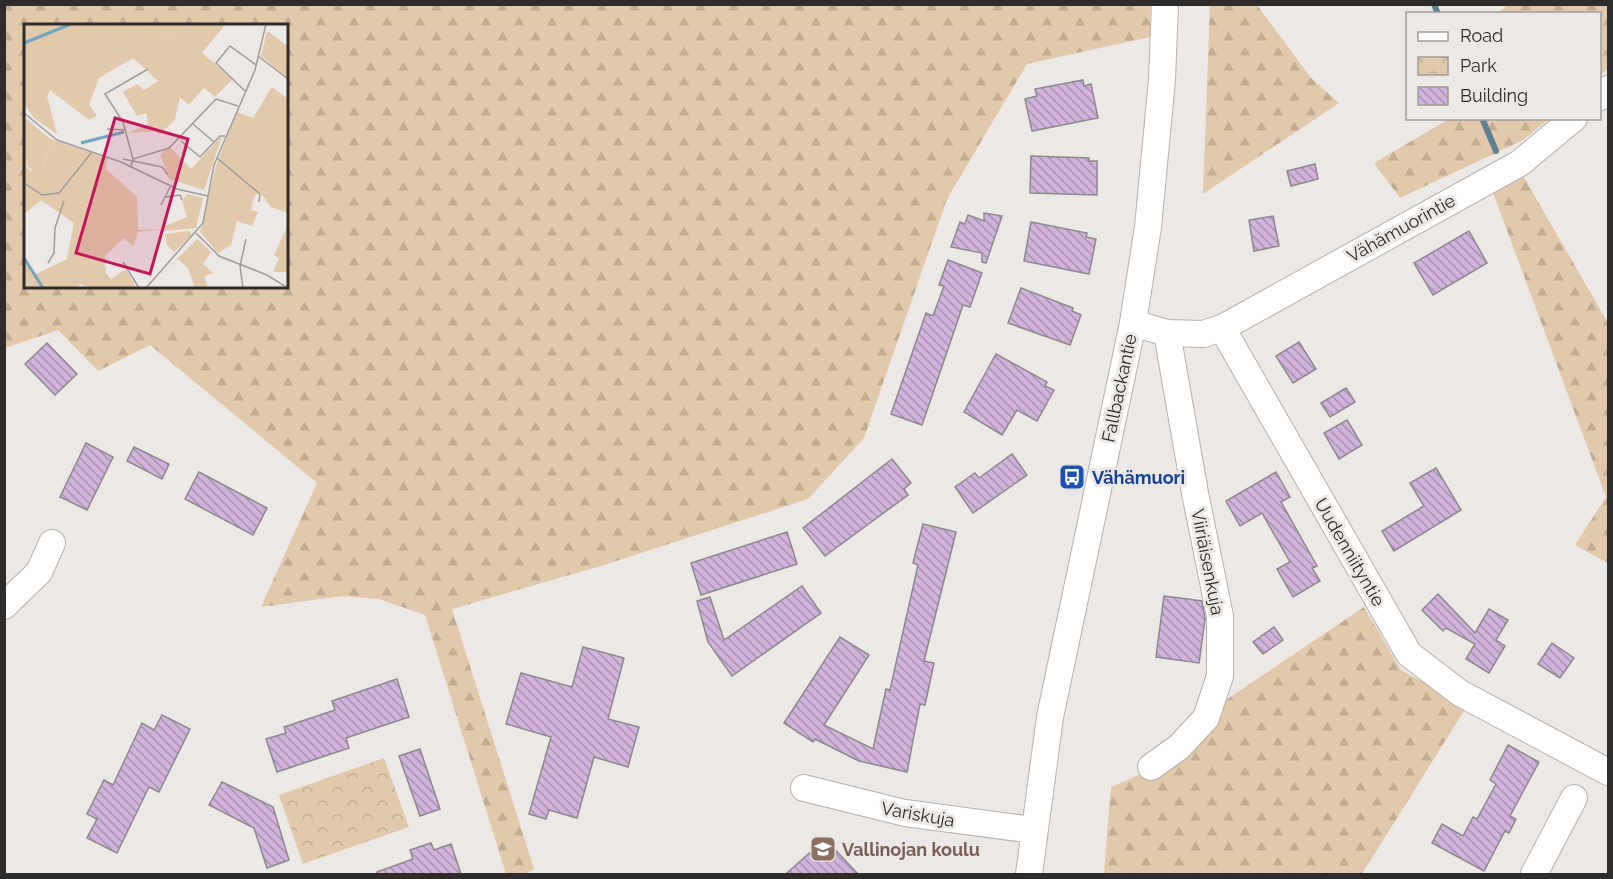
<svg xmlns="http://www.w3.org/2000/svg" width="1613" height="879" font-family="Raleway,sans-serif">
	<defs>
		<pattern id="forest-firs" width="22" height="20" patternUnits="userSpaceOnUse" patternTransform="scale(1.5)"><rect width="22" height="20" fill="#e2c9ab"/><path d="M5 1l3.5 6h-7zM16 11l3.5 6h-7z" fill="#c2ad93"/></pattern>
		<pattern id="park-crowns" width="20" height="18" patternUnits="userSpaceOnUse" patternTransform="scale(1.5)"><rect width="20" height="18" fill="#e2c9ab"/><path d="M2 6a3 3 0 1 1 6 0M12 15a3 3 0 1 1 6 0" fill="none" stroke="#c2ad93"/></pattern>
		<pattern id="building-back-hatch" width="6" height="6" patternUnits="userSpaceOnUse" patternTransform="scale(1.5)"><rect width="6" height="6" fill="#d1b3dc"/><path d="M-1 5l2 2M0 0l6 6M5-1l2 2" fill="none" stroke="#aa92b3"/></pattern>
	</defs>
	<rect width="100%" height="100%" fill="#ebe8e5"/>
	<g fill="url(#forest-firs)" fill-rule="evenodd">
		<path d="M1150 4V37L1027 64 947 199 864 438 808 499 604 565 452 609 534 869 525 874H506L425 615 379 599 343 596 261 607 317 483 150 345 98 371 58 330 5 348V5ZM26 26H286V286H26Z"/>
		<path d="M1210 5H1257L1311 78 1339 103 1203 194Z"/>
		<path d="M1508 5H1608V68L1600 76V14L1498 13Z"/>
		<path d="M1449 119V118L1549 119 1523 140 1400 198 1374 163Z"/>
		<path d="M1522 174 1608 323V563L1575 545 1606 497 1492 190Z"/>
		<path d="M1364 607 1401 670 1467 706 1362 874H1104L1111 787 1152 769 1214 708Z"/>
	</g>
	<path fill="url(#park-crowns)" d="M384 758 409 827 303 864 279 795Z"/>
	<g fill="none" stroke-linecap="round" stroke-linejoin="round">
		<g stroke="#5e8192" stroke-width="6">
			<path d="M1434 4 1438 14"/>
			<path d="M1482 118 1496 151"/>
		</g>
	</g>
	<g fill="url(#building-back-hatch)" stroke="#8b898c" stroke-width="1.5">
		<path d="M1083 80 1084 86 1091 84 1098 118 1032 131 1025 99 1037 96 1035 89Z"/>
		<path d="M1031 156 1089 158V161H1097V195L1030 193Z"/>
		<path d="M1315 164 1318 179 1291 186 1287 171Z"/>
		<path d="M984 213 1002 216 986 263 982 262V253L951 247 960 222 965 224 968 215 984 221Z"/>
		<path d="M1273 216 1279 246 1254 251 1249 220Z"/>
		<path d="M1031 222 1087 233 1086 237 1096 239 1089 274 1024 261Z"/>
		<path d="M1469 231 1487 263 1433 295 1414 263Z"/>
		<path d="M948 260 982 273 970 307 963 305 922 425 891 414 926 313 933 316 944 286 939 285Z"/>
		<path d="M1021 288 1073 308 1072 311 1081 315 1070 345 1008 323Z"/>
		<path d="M1299 342 1316 369 1293 383 1276 356Z"/>
		<path d="M47 343 77 374 55 395 25 364Z"/>
		<path d="M996 354 1047 382 1045 386 1054 390 1037 421 1017 410 1002 435 964 412Z"/>
		<path d="M1346 388 1355 402 1330 417 1321 403Z"/>
		<path d="M1347 420 1362 445 1339 459 1324 433Z"/>
		<path d="M86 443 113 457 87 510 60 497Z"/>
		<path d="M134 447 169 464 162 479 127 461Z"/>
		<path d="M1012 454 1027 475 973 513 955 487 975 473 979 478Z"/>
		<path d="M892 459 911 483 904 489 908 495 825 556 803 528Z"/>
		<path d="M1436 468 1461 510 1394 551 1382 531 1424 506 1410 483Z"/>
		<path d="M199 472 267 508 253 535 185 499Z"/>
		<path d="M1276 472 1290 497 1281 502 1317 566 1312 568 1320 581 1293 597 1277 569 1290 562 1262 513 1240 526 1226 501Z"/>
		<path d="M923 524 956 532 924 661 934 663 925 705 920 704 907 772 859 761 815 739 813 742 784 723 840 637 869 655 824 725 873 749 886 689 890 690 918 565 913 563Z"/>
		<path d="M787 532 797 564 701 595 691 563Z"/>
		<path d="M802 586 821 613 732 676 708 642 697 601 710 597 724 640Z"/>
		<path d="M1438 594 1475 633 1489 609 1508 620 1496 640 1505 646 1489 673 1466 659 1475 644 1446 628 1443 631 1422 610Z"/>
		<path d="M1164 596 1202 601 1205 619 1199 663 1156 657Z"/>
		<path d="M1274 627 1283 640 1263 654 1253 642Z"/>
		<path d="M1552 643 1574 658 1560 678 1538 664Z"/>
		<path d="M583 647 624 658 608 719 639 727 628 767 594 757 577 818 549 810 546 819 529 814 551 737 506 724 521 673 572 687Z"/>
		<path d="M397 679 409 717 346 738 349 748 277 772 266 739 286 733 284 727 335 710 332 701Z"/>
		<path d="M162 715 190 729 159 792 149 787 117 853 87 838 97 819 87 814 104 780 113 785 142 723 154 730Z"/>
		<path d="M1508 745 1539 762 1510 816 1516 819 1509 833 1505 831 1484 871 1432 843 1442 824 1463 836 1473 817 1477 819 1496 784 1490 780Z"/>
		<path d="M420 749 440 809 420 816 399 756Z"/>
		<path d="M222 782 273 807 289 860 267 868 254 828 209 805Z"/>
		<path d="M825 839 858 874H786Z"/>
		<path d="M431 843 434 850 451 844 461 874H377V872L413 859 410 850Z"/>
	</g>
	<g fill="none" stroke-linecap="round" stroke-linejoin="round">
		<g stroke="#b5b2b0" stroke-width="28">
			<g id="minor">
				<path d="M1600 97 1608 89"/>
				<path d="M1133 323 1167 333 1203 334 1222 328 1409 654 1460 693 1608 772"/>
				<path d="M1222 328 1520 163 1574 118"/>
				<path d="M4 606 39 572 52 543"/>
				<path d="M1151 767 1179 747 1206 718 1220 676V616L1195 493 1167 333"/>
				<path d="M804 788 905 813 1033 830"/>
				<path d="M1029 874 1050 717 1133 323 1148 227 1162 80 1165 4"/>
				<path d="M1534 874 1574 798"/>
			</g>
		</g>
		<use href="#minor" stroke="#fff" stroke-width="26"/>
	</g>
	<defs>
		<g id="bus-square" transform="scale(1.35)"><rect x="-9" y="-9" width="18" height="18" rx="4" fill="#1a4fb4" stroke="#ebe8e5"/><path d="M-5-6H5V4H4V6H2V4H-2V6H-4V4H-5ZM-3.5-4V0h7V-4ZM-3.5 1.2v1.5H-2V1.2ZM2 1.2v1.5H3.5V1.2Z" fill="#fff"/></g>
		<g id="school-square" transform="scale(1.35)"><rect x="-9" y="-9" width="18" height="18" rx="4" fill="#8d6e63" stroke="#ebe8e5"/><path d="M0-5L7-2L0 1L-7-2ZM-4 1L0 2.5L4 1V4Q0 6-4 4Z" fill="#fff"/></g>
	</defs>
	<g fill-rule="evenodd">
		<use href="#bus-square" x="1072" y="477"/>
		<use href="#school-square" x="823" y="849"/>
	</g>
	<g text-anchor="middle" dominant-baseline="central" stroke-width="6" stroke-linejoin="round" paint-order="stroke">
		<g font-size="18" fill="#2d2c2b" stroke="#ebe8e5">
			<text transform="translate(1401 228) rotate(-29)">Vähämuorintie</text>
			<text transform="translate(1119 388) rotate(-78)">Fallbackantie</text>
			<text transform="translate(1350 552) rotate(60)">Uudenniityntie</text>
			<text transform="translate(1208 562) rotate(79)">Viiriäisenkuja</text>
			<text transform="translate(918 814) rotate(10)">Variskuja</text>
		</g>
		<g font-size="18" font-weight="bold" fill="#164399" stroke="#ebe8e5" text-anchor="start">
			<text x="1092" y="477">Vähämuori</text>
		</g>
		<g font-size="18" font-weight="bold" fill="#785e54" stroke="#ebe8e5" text-anchor="start">
			<text x="842" y="849">Vallinojan koulu</text>
		</g>
	</g>
	<g transform="translate(24 24)">
		<rect width="264" height="264" fill="#ebe8e5"/>
		<path d="M0 0H19V7L14 14 0 18ZM121 0H161L166 5 158 17 138 12ZM0 102 26 124 18 146 11 149 0 138ZM173 215 187 228 179 240 189 249 180 252 184 264H171L164 244 154 235 138 250Z" fill="#e2c9ab"/>
		<path d="M19 0H121L138 12 158 17 166 5 161 0H197L200 2 178 29 209 55 191 73 180 64 165 81 156 73 151 95 136 111 132 107 104 109 124 100 122 89 113 92 99 68 113 60 120 66 134 57 109 34 75 54 65 81 73 92 65 96 26 66 23 72 33 110 10 94 0 80V18L14 14ZM243 7 262 21 264 19V54L237 32ZM248 63 264 75V189L247 183 236 168 230 173 227 186 234 188 228 202 213 197 207 221 194 229 176 208 192 142 213 88 229 94ZM0 93 26 115 83 134 82 145 113 173 114 206 138 205 114 208 109 222 100 214 81 232 82 249 87 255 102 245 112 264H62L57 260 52 264H0V237L12 250 43 235 50 199 17 176 0 190V138L6 147 18 146 26 125 0 102ZM198 112 180 166 145 155 136 130 146 123 167 145ZM163 170 179 174 172 204 140 207 141 202 163 193 158 177ZM264 201V248H249L255 234 250 231Z" fill="#e2c9ab"/>
		<path d="M165 207 168 211 150 228 143 221 141 210ZM0 235 14 255 33 253 45 264H0ZM64 256a10 10 0 1 1 20 0a10 10 0 1 1-20 0Z" fill="#e2c9ab"/>
		<path fill="none" stroke="#73a5be" stroke-width="3" d="M0 19 47 0M57 119 100 108M0 234 19 264"/>
		<path fill="none" stroke="#9f9d9b" stroke-width="1.5" d="M234 32 264 55M221 67 192 39 206 22 232 41M0 89 33 116 97 138 153 165 184 172M169 100 190 118M83 105 102 106M157 117 176 133 196 112H201M193 134 236 170 235 178M99 135 138 143 144 151M109 135 99 98 81 70 124 45M107 142 109 135 145 124 192 75 214 82M0 159 18 171 35 169 68 128M142 173 156 171 158 176M137 181 146 163M172 209 195 232 243 251 264 264M99 238 115 264M24 239 30 229 31 204 40 177M122 264 179 199 190 141 231 46 242 0M219 264 216 242 222 215"/>
		<path fill="#c2185b" fill-opacity="0.15" stroke="#c2185b" stroke-width="3" d="M91 94 164 115 126 250 52 229Z"/>
		<rect width="264" height="264" fill="none" stroke="#2d2c2b" stroke-width="3"/>
	</g>
	<rect width="1613" height="879" fill="none" stroke="#2d2c2b" stroke-width="12"/>
	<rect x="1406" y="12" width="195" height="108" fill="#ebe8e5" stroke="#9f9d9b" stroke-width="1.5"/>
	<rect x="1418" y="32" width="30" height="9" fill="#ffffff" stroke="#9f9d9b" stroke-width="1.5"/>
	<text x="1460" y="42" font-size="18" fill="#2d2c2b">Road</text>
	<rect x="1418" y="57" width="30" height="18" fill="url(#park-crowns)" stroke="#9f9d9b" stroke-width="1.5"/>
	<text x="1460" y="72" font-size="18" fill="#2d2c2b">Park</text>
	<rect x="1418" y="87" width="30" height="18" fill="url(#building-back-hatch)" stroke="#9f9d9b" stroke-width="1.5"/>
	<text x="1460" y="102" font-size="18" fill="#2d2c2b">Building</text>
</svg>
